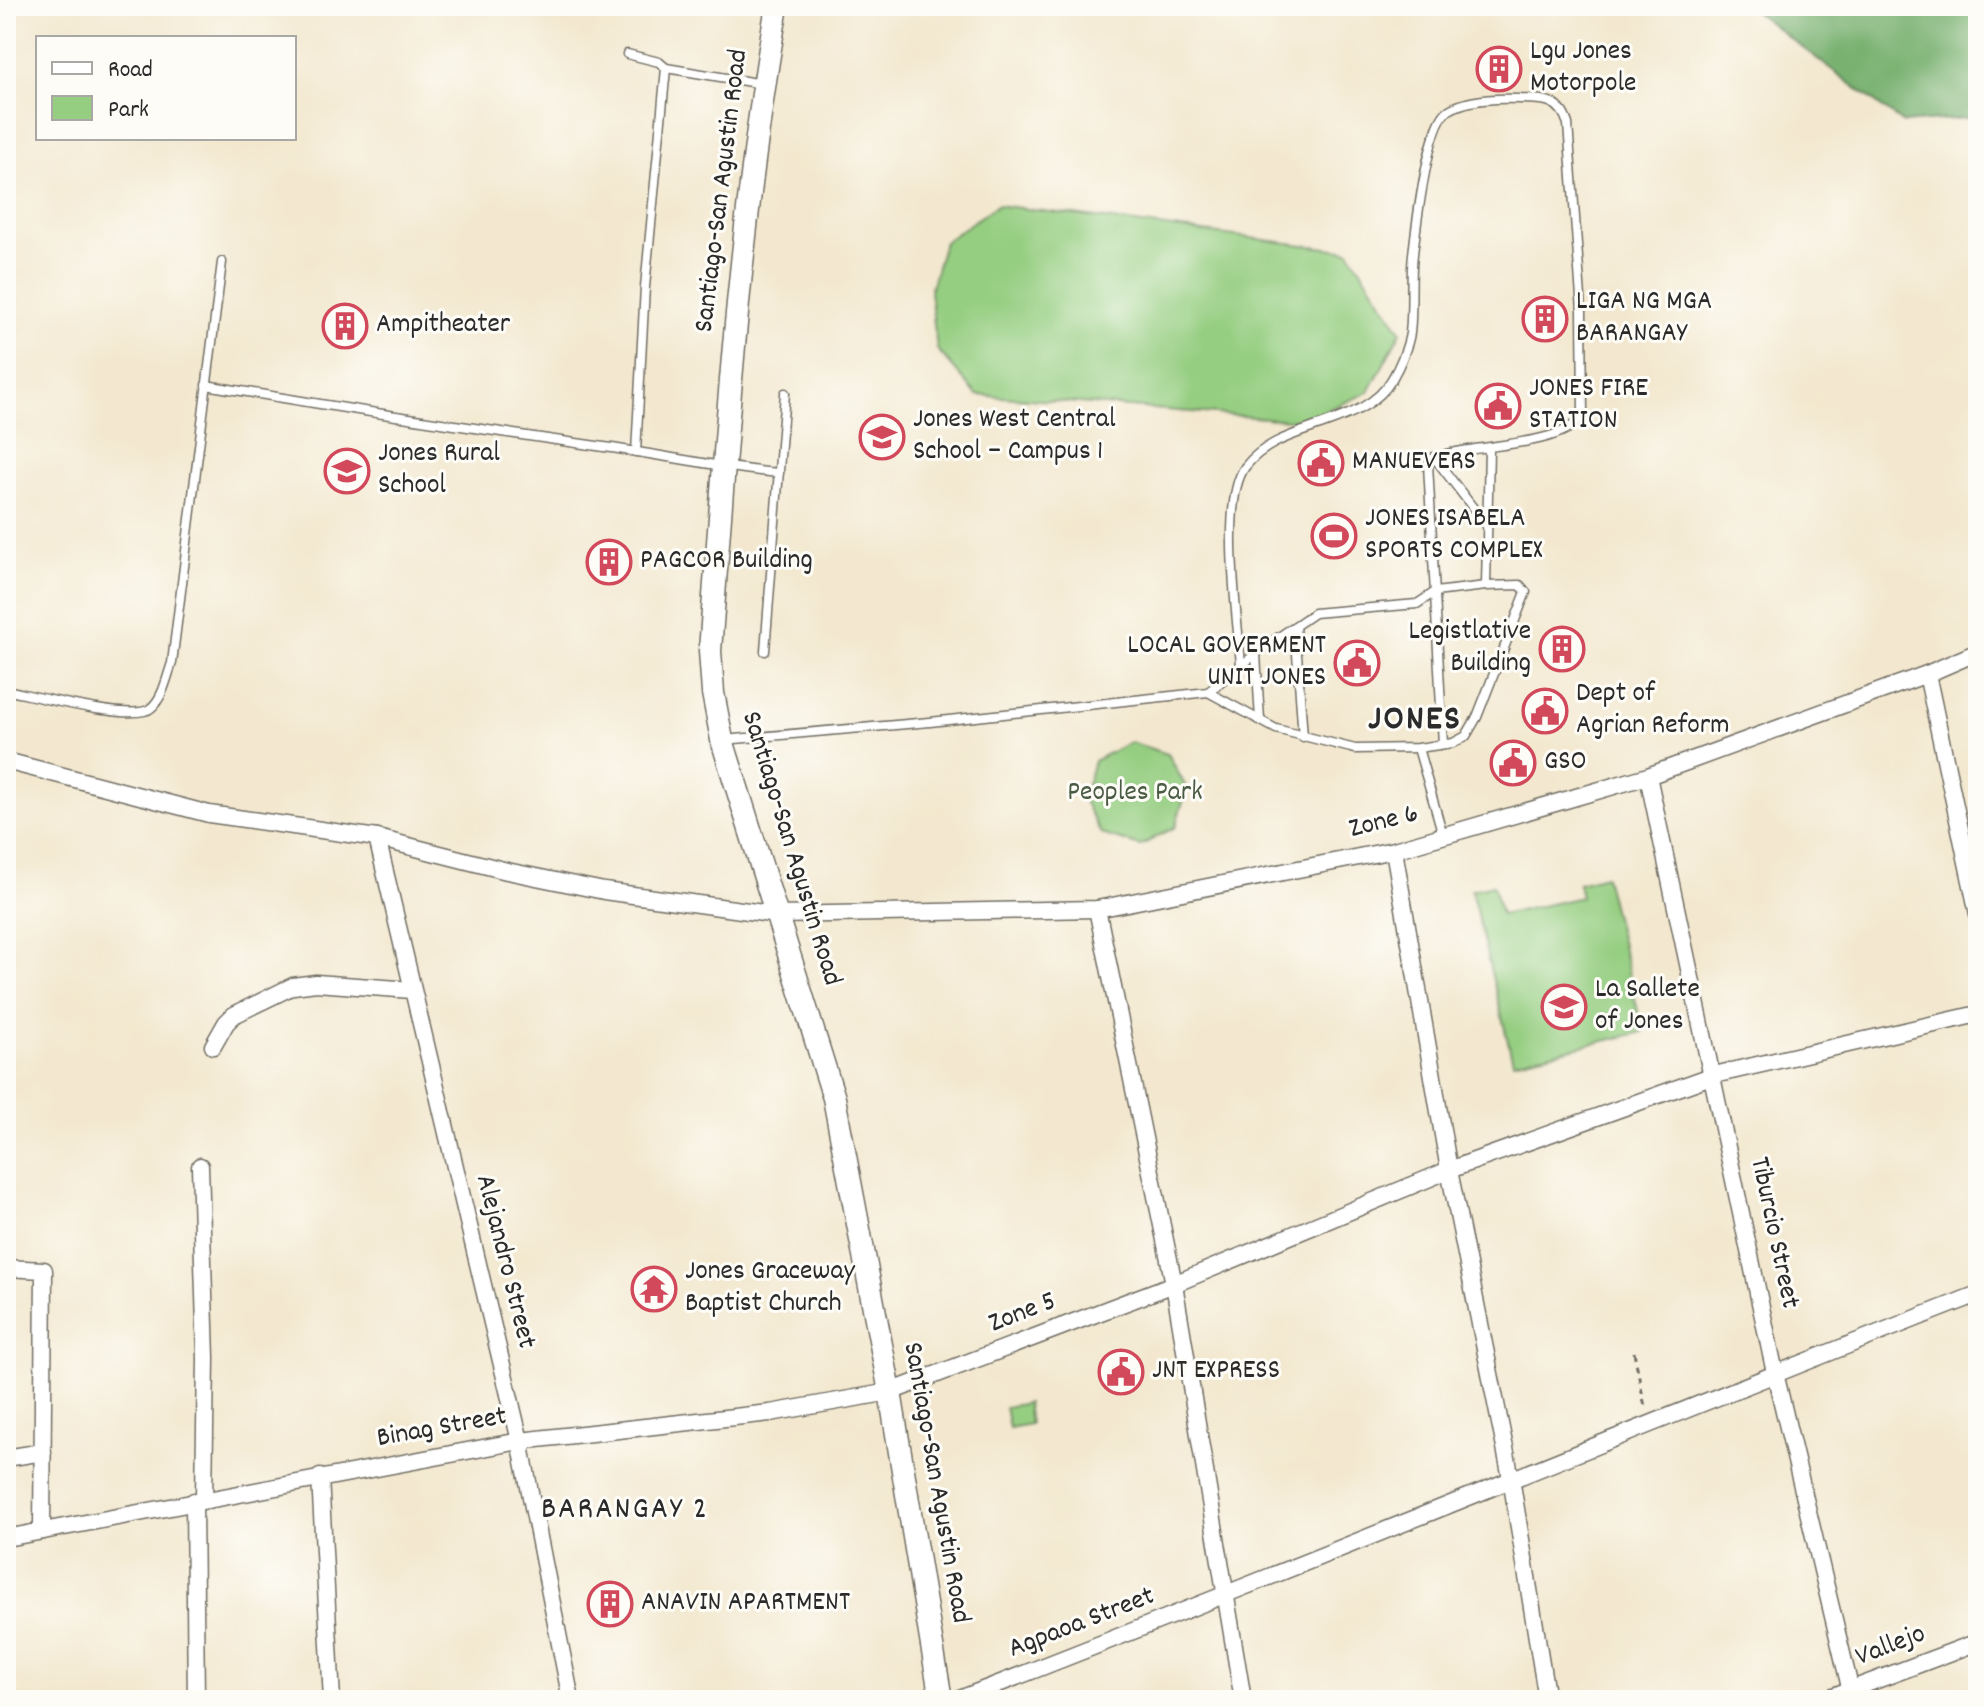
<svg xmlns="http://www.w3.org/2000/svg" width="1984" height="1706" font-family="Dekko,sans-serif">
	<rect width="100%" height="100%" fill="#fdfcf7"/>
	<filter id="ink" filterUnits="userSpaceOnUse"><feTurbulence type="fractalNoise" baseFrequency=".0125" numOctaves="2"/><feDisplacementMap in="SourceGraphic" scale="16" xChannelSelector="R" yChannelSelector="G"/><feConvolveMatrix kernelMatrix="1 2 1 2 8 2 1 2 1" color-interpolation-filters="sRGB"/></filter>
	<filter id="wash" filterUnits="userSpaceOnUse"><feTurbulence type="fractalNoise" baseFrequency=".006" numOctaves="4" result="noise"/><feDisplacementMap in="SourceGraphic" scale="32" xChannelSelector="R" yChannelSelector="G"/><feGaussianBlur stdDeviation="1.8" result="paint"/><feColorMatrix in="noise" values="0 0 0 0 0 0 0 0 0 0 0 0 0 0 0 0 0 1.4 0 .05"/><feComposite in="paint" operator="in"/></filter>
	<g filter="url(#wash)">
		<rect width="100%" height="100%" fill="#f3e8cf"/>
		<g fill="#95ce81" stroke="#607c56" stroke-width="2">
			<path d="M997 205 1349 251 1401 331 1369 392 1302 421 977 395 937 349 930 291 944 242Z"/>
			<path d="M1130 742 1168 754 1187 789 1175 827 1140 846 1101 834 1083 799 1094 761Z"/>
			<path d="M1605 876 1643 1032 1513 1062 1471 890 1493 885 1501 915 1581 897 1578 883Z"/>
			<path d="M1027 1403 1030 1424 1009 1428 1005 1407Z"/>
		</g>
		<path fill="#78b16f" stroke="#526e4d" stroke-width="2" d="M1747 6H1978V117L1903 123Z"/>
	</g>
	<g filter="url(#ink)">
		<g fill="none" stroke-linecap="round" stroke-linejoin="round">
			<g stroke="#716d64" stroke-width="11">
				<g id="lane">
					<path d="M627 54 659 62 666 68 645 287 636 452"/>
					<path d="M666 68 763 84"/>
					<path d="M206 385C339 408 471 428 604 447 663 455 720 468 779 473"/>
					<path d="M1434 457 1487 526"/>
					<path d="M1295 626 1303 737"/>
					<path d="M765 651 785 393"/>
					<path d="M1256 654 1260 720"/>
					<path d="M1241 665C1238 622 1220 501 1245 467 1264 442 1295 434 1323 424 1349 415 1378 404 1392 379 1399 367 1408 347 1410 333 1413 307 1410 281 1413 254 1416 229 1428 121 1449 110 1467 99 1499 98 1520 99 1544 99 1560 99 1568 124L1582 311 1583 413C1567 453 1443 441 1428 464L1443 744"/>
					<path d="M6 690C31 695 135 723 151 708 163 698 167 677 172 663L222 262"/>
					<path d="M1208 692 1276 729 1355 749 1418 748 1453 743 1466 736 1477 717 1526 592 1520 585 1486 586 1489 449"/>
					<path d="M723 740 930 722 1208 692 1267 645 1314 613 1417 604 1435 592 1486 586"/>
					<path d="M1418 748 1443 835"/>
				</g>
			</g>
			<g stroke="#716d64" stroke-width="19">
				<g id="street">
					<path d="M1927 674 1978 914"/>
					<path d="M6 761 209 814 377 838 507 871 604 891 777 915 1097 909 1394 850 1648 776 1927 674 1978 652"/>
					<path d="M1648 776 1775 1373 1853 1700"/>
					<path d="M377 838 520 1441 571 1700"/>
					<path d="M1394 850 1449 1170 1511 1478 1547 1700"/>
					<path d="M1097 909 1174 1284 1243 1700"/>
					<path d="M213 1046 226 1023 234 1015 293 986 316 983 412 990"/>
					<path d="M200 1166 206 1358 204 1499"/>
					<path d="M6 1268 44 1270 42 1531"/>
					<path d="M6 1458 43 1452"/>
					<path d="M320 1477 332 1700"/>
					<path d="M194 1501 196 1700"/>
					<path d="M6 1538 520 1441 770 1413 890 1392 1174 1284 1449 1170 1714 1075 1978 1014"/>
					<path d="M957 1700C1298 1568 1637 1427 1978 1294"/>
					<path d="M1823 1700 1978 1642"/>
				</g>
			</g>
			<g stroke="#716d64" stroke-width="25">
				<path id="secondary" d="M777 6C740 219 726 436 710 651L713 693 722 740 834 1098 890 1392 941 1700"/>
			</g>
			<path stroke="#716d64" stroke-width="3" stroke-dasharray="6 6" stroke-linecap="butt" d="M1634 1352 1645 1407"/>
			<use href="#lane" stroke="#fff" stroke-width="8"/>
			<use href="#street" stroke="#fff" stroke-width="16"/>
			<use href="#secondary" stroke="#fff" stroke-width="22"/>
		</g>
	</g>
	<defs>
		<g id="building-ring" transform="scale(2.3)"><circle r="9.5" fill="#fdfcf7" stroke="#d1495b" stroke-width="1.5"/><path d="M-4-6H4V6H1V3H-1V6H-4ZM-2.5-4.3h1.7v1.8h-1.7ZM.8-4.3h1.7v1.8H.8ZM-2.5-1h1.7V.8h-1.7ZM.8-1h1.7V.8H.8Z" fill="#d1495b"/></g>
		<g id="civic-ring" transform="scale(2.3)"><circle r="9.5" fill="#fdfcf7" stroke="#d1495b" stroke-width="1.5"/><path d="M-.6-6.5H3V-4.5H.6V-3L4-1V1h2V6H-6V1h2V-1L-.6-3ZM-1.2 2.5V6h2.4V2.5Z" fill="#d1495b"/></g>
		<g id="school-ring" transform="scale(2.3)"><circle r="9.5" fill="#fdfcf7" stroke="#d1495b" stroke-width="1.5"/><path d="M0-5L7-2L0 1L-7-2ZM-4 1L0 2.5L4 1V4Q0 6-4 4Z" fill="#d1495b"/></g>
		<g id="stadium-ring" transform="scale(2.3)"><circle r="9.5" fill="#fdfcf7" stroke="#d1495b" stroke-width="1.5"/><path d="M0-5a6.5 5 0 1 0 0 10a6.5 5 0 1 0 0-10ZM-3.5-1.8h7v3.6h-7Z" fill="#d1495b"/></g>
		<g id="temple-ring" transform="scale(2.3)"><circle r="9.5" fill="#fdfcf7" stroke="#d1495b" stroke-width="1.5"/><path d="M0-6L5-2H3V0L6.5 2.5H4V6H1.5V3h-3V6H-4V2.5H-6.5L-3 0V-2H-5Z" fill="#d1495b"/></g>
	</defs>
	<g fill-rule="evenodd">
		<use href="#building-ring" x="1499" y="69"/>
		<use href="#building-ring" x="1545" y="319"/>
		<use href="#building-ring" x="345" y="326"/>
		<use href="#civic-ring" x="1498" y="406"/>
		<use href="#school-ring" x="882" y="437"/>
		<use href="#civic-ring" x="1321" y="463"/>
		<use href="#school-ring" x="347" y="471"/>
		<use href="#stadium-ring" x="1334" y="536"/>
		<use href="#building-ring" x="609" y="562"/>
		<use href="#building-ring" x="1562" y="649"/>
		<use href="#civic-ring" x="1357" y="663"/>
		<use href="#civic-ring" x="1545" y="711"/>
		<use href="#civic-ring" x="1513" y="763"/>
		<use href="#school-ring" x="1564" y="1007"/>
		<use href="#temple-ring" x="654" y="1289"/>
		<use href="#civic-ring" x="1121" y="1372"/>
		<use href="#building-ring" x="610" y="1604"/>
	</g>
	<g text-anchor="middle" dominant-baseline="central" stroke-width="6" stroke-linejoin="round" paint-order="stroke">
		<g font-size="28" fill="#2b2b2b" stroke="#fdfcf7" text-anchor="start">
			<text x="1530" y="53">Lgu Jones<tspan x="1530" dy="32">Motorpole</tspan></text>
			<text x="1576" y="303">LIGA NG MGA<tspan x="1576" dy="32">BARANGAY</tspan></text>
			<text x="376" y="326">Ampitheater</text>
			<text x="1529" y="390">JONES FIRE<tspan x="1529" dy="32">STATION</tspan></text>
			<text x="913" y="421">Jones West Central<tspan x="913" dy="32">School – Campus 1</tspan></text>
			<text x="378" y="455">Jones Rural<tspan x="378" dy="32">School</tspan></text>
			<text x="1352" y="463">MANUEVERS</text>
			<text x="1365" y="520">JONES ISABELA<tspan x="1365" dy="32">SPORTS COMPLEX</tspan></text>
			<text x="640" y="562">PAGCOR Building</text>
			<text x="1531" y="633" text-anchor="end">Legistlative<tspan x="1531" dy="32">Building</tspan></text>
			<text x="1326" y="647" text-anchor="end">LOCAL GOVERMENT<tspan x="1326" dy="32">UNIT JONES</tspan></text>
			<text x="1576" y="695">Dept of<tspan x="1576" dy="32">Agrian Reform</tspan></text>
			<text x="1544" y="763">GSO</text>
			<text x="1595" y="991">La Sallete<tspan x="1595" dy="32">of Jones</tspan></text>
			<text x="685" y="1273">Jones Graceway<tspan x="685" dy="32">Baptist Church</tspan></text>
			<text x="1152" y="1372">JNT EXPRESS</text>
			<text x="641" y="1604">ANAVIN APARTMENT</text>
		</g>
		<g font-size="28" fill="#2b2b2b" stroke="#fdfcf7">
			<text transform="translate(723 191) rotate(-83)">Santiago-San Agustin Road</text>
			<text transform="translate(1384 823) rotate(-14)">Zone 6</text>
			<text transform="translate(790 849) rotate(73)">Santiago-San Agustin Road</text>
			<text transform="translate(1773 1233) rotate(78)">Tiburcio Street</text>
			<text transform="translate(504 1262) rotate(76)">Alejandro Street</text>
			<text transform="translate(1023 1314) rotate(-21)">Zone 5</text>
			<text transform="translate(442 1429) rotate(-10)">Binag Street</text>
			<text transform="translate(935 1483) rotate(80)">Santiago-San Agustin Road</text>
			<text transform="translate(1082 1624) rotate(-21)">Agpaoa Street</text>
			<text transform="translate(1891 1647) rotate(-21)">Vallejo</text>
		</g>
		<g font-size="28" fill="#4b5c45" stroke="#fdfcf7">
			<text x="1135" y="794">Peoples Park</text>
		</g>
		<g font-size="32" letter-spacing="2" fill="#2b2b2b" stroke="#fdfcf7">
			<text x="625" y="1511">BARANGAY 2</text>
		</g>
		<g font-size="36" font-weight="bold" letter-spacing="2" fill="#2b2b2b" stroke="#fdfcf7">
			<text x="1415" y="721">JONES</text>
		</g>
	</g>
	<rect width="1984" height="1706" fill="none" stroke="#fdfcf7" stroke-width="32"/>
	<rect x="36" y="36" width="260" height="104" fill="#fdfcf7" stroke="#a9a8a5" stroke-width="2"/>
	<rect x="52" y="62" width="40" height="12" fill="#ffffff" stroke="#a9a8a5" stroke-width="2"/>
	<text x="108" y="76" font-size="24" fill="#2b2b2b">Road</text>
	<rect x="52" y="96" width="40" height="24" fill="#95ce81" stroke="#a9a8a5" stroke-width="2"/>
	<text x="108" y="116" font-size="24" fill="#2b2b2b">Park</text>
</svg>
